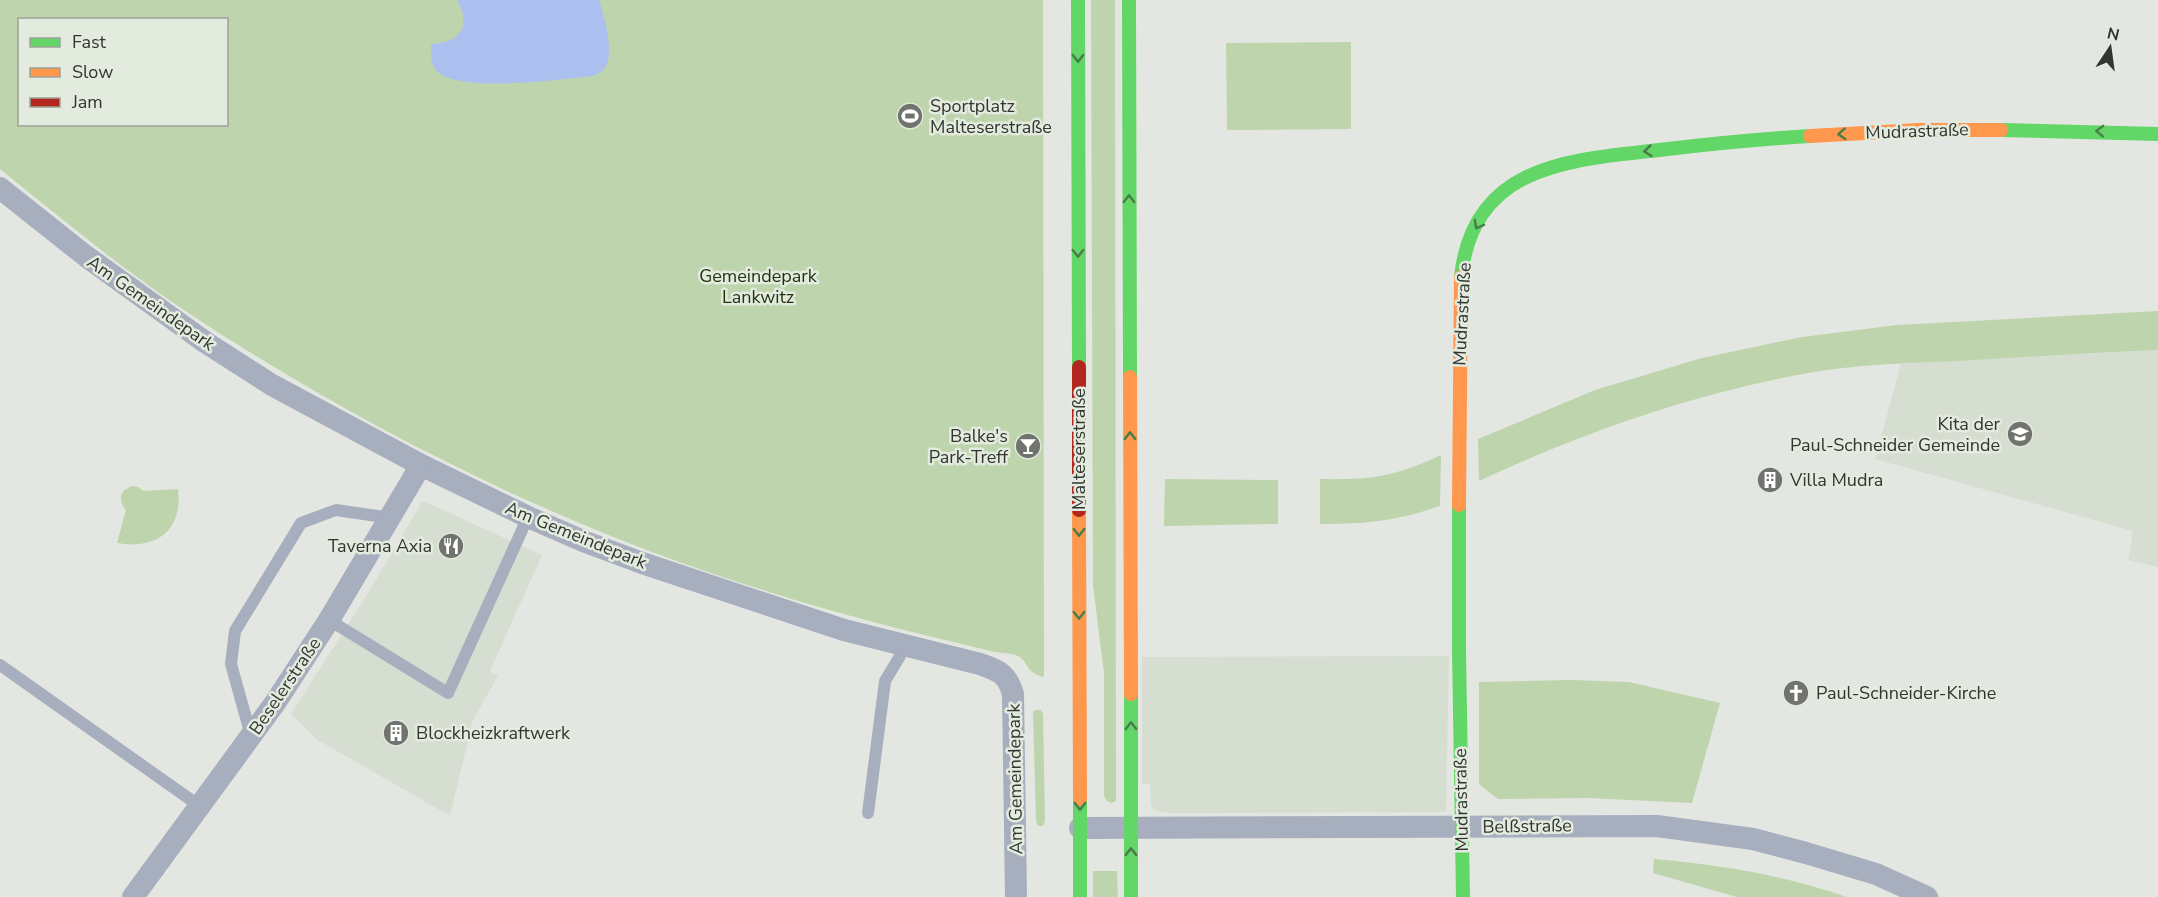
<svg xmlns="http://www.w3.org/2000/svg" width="2158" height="897" font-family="'Nunito Sans',sans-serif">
	<rect width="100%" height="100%" fill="#e4e7e1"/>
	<g fill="#d6ded1">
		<path d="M2158 350V567L2128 560 2133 531 1875 459 1901 364Z"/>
		<path d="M422 502 430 504 542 555 490 671 498 676 473 720 450 816 316 739 291 714 368 593Z"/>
		<path d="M1449 656 1446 811 1442 812 1170 813 1156 811 1151 805 1150 784H1142V657Z"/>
	</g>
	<g fill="#bdd4ac" fill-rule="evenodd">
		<path d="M0 0H1043L1044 677C1025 673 1029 662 1018 656 1012 653 1001 653 995 652 966 645 937 638 908 631 832 612 756 589 682 563 505 499 335 411 178 306 116 264 58 216 0 169ZM20 20H226V124H20Z"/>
		<path d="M1091 0H1115L1116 801 1111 803 1107 801 1104 796V673L1093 585Z"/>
		<path d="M1351 42V129L1227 130 1226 43Z"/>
		<path d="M2158 311V350C2092 353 2025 357 1959 361 1911 363 1862 364 1814 372 1698 392 1586 431 1479 481L1478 439 1595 390 1702 358 1802 337 1897 325Z"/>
		<path d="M1441 455 1440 506C1397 521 1365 524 1320 524V479C1371 480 1394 477 1441 455Z"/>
		<path d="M1165 479 1278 480V524L1164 526Z"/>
		<path d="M132 486 138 487 144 491 178 489C183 531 156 550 117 543L126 510C118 500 119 491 132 486Z"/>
		<path d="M1571 680 1629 682 1720 703 1692 803 1589 798 1498 799 1479 784V682Z"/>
		<path d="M1035 710H1041L1043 714 1045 821 1043 826H1038L1036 821 1033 713Z"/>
		<path d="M1654 859C1722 865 1782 875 1847 897H1737L1653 873Z"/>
		<path d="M1093 871H1117L1118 897H1093Z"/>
	</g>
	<path fill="#abc0ee" d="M457 0H599C604 17 615 52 605 68 602 72 597 74 593 76 561 79 458 94 437 71 430 64 431 53 431 44 460 43 472 26 457 0Z"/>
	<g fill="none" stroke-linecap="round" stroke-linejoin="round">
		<g stroke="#a7aebe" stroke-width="12">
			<path d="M329 620 448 693 528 517"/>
			<path d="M0 665 201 807"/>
			<path d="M251 736 231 664 235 631 301 523 336 510 391 518"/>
			<path d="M868 813 885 681 900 656 903 645"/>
		</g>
		<g stroke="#a7aebe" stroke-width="22">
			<path d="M0 188 87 257 205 342 272 385 421 465 528 517 583 541 642 563 844 630 980 664C1000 671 1007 674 1013 694L1016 897"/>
			<path d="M1080 828 1657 826 1753 839 1806 853 1876 874 1927 897"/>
			<path d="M133 897 275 703 329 620 421 465"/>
		</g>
		<g stroke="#63d668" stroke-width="14">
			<path d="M1078 0 1079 367"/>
			<path d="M1129 0 1130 377"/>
			<path d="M2001 130 2158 134"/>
			<path d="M1461 277C1473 164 1570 160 1659 150 1709 144 1759 139 1810 136"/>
			<path d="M1459 505V650L1463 897"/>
			<path d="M1131 694V897"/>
			<path d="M1080 799V897"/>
		</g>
		<g stroke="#ff974d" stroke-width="14">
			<path d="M1810 136 1919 130H2001"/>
			<path d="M1130 377 1131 694"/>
			<path d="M1459 505 1461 277"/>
			<path d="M1079 510 1080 799"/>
		</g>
		<path stroke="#b3261e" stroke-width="14" d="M1079 367V510"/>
	</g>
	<defs><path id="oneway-chevron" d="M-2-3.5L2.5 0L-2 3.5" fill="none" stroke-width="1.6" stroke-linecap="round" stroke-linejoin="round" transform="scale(1.5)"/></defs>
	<g stroke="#487d49">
		<use href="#oneway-chevron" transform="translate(1078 58) rotate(90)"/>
		<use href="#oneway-chevron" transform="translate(2100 131) rotate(-178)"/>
		<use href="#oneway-chevron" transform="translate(1842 134) rotate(177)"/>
		<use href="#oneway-chevron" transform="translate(1648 151) rotate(174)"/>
		<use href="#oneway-chevron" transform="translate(1129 199) rotate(-90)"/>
		<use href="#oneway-chevron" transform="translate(1478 225) rotate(119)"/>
		<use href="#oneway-chevron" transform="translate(1078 253) rotate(90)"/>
		<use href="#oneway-chevron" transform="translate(1130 436) rotate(-90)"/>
		<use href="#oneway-chevron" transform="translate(1079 532) rotate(90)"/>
		<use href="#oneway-chevron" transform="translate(1079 615) rotate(90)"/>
		<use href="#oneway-chevron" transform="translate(1131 726) rotate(-90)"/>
		<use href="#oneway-chevron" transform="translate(1080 806) rotate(90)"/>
		<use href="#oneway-chevron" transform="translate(1131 852) rotate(-90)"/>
	</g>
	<defs>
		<g id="stadium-disc" transform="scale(1.35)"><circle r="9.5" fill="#70736e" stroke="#e3eade"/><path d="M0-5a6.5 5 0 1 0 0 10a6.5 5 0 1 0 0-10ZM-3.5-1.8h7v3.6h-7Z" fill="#fff"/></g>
		<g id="school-disc" transform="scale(1.35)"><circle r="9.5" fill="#70736e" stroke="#e3eade"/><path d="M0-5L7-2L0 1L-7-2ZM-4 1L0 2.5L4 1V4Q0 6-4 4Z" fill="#fff"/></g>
		<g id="bar-disc" transform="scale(1.35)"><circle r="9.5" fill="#70736e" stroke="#e3eade"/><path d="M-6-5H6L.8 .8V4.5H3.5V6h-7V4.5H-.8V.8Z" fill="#fff"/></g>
		<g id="building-disc" transform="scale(1.35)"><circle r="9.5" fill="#70736e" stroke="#e3eade"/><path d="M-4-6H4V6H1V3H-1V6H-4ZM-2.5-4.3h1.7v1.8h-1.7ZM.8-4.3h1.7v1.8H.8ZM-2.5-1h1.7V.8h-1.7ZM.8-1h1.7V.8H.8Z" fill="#fff"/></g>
		<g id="restaurant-disc" transform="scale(1.35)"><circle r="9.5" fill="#70736e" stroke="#e3eade"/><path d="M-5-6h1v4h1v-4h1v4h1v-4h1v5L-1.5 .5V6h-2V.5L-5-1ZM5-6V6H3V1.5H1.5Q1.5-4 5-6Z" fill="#fff"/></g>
		<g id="church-disc" transform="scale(1.35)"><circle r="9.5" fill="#70736e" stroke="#e3eade"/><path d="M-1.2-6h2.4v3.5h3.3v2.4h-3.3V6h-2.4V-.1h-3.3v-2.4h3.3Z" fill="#fff"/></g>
	</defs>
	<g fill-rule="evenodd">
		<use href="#stadium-disc" x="910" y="116"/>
		<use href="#school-disc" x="2020" y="434"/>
		<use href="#bar-disc" x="1028" y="446"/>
		<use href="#building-disc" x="1770" y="480"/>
		<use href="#restaurant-disc" x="451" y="546"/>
		<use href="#church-disc" x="1796" y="693"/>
		<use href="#building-disc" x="396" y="733"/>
	</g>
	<g text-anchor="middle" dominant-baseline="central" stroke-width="5" stroke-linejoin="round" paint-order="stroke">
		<g font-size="18" fill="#323530" stroke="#e3eade" text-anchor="start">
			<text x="930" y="106">Sportplatz<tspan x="930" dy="21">Malteserstraße</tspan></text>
			<text x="2000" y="424" text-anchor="end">Kita der<tspan x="2000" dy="21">Paul-Schneider Gemeinde</tspan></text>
			<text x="1008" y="436" text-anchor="end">Balke's<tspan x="1008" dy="21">Park-Treff</tspan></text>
			<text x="1790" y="480">Villa Mudra</text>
			<text x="432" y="546" text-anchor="end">Taverna Axia</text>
			<text x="1816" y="693">Paul-Schneider-Kirche</text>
			<text x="416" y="733">Blockheizkraftwerk</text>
		</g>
		<g font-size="18" fill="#323530" stroke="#e3eade">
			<text transform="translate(1917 131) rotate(-2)">Mudrastraße</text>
			<text transform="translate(151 303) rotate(35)">Am Gemeindepark</text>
			<text transform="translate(1462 314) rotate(-87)">Mudrastraße</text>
			<text transform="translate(1079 449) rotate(-90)">Malteserstraße</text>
			<text transform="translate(576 535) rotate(22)">Am Gemeindepark</text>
			<text transform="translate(285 686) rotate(-56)">Beselerstraße</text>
			<text transform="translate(1015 779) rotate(-91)">Am Gemeindepark</text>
			<text transform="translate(1461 800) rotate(-91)">Mudrastraße</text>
			<text transform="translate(1527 826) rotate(-1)">Belßstraße</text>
		</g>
		<g font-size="18" fill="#1f320e" stroke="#e3eade">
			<text x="758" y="276">Gemeindepark<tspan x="758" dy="21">Lankwitz</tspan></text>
		</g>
	</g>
	<rect x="18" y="18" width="210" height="108" fill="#e3eade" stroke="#9ca298" stroke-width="1.5"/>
	<rect x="30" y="38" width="30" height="9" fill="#63d668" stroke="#9ca298" stroke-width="1.5"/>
	<text x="72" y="48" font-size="18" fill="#323530">Fast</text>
	<rect x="30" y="68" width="30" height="9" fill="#ff974d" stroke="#9ca298" stroke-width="1.5"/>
	<text x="72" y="78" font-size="18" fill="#323530">Slow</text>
	<rect x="30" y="98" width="30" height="9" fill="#b3261e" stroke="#9ca298" stroke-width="1.5"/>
	<text x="72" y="108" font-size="18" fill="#323530">Jam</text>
	<g transform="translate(2110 48) rotate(13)" stroke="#e3eade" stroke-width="4.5" paint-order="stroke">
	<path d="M0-4.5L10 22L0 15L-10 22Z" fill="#323530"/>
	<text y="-9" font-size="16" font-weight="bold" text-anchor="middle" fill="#323530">N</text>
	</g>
</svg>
